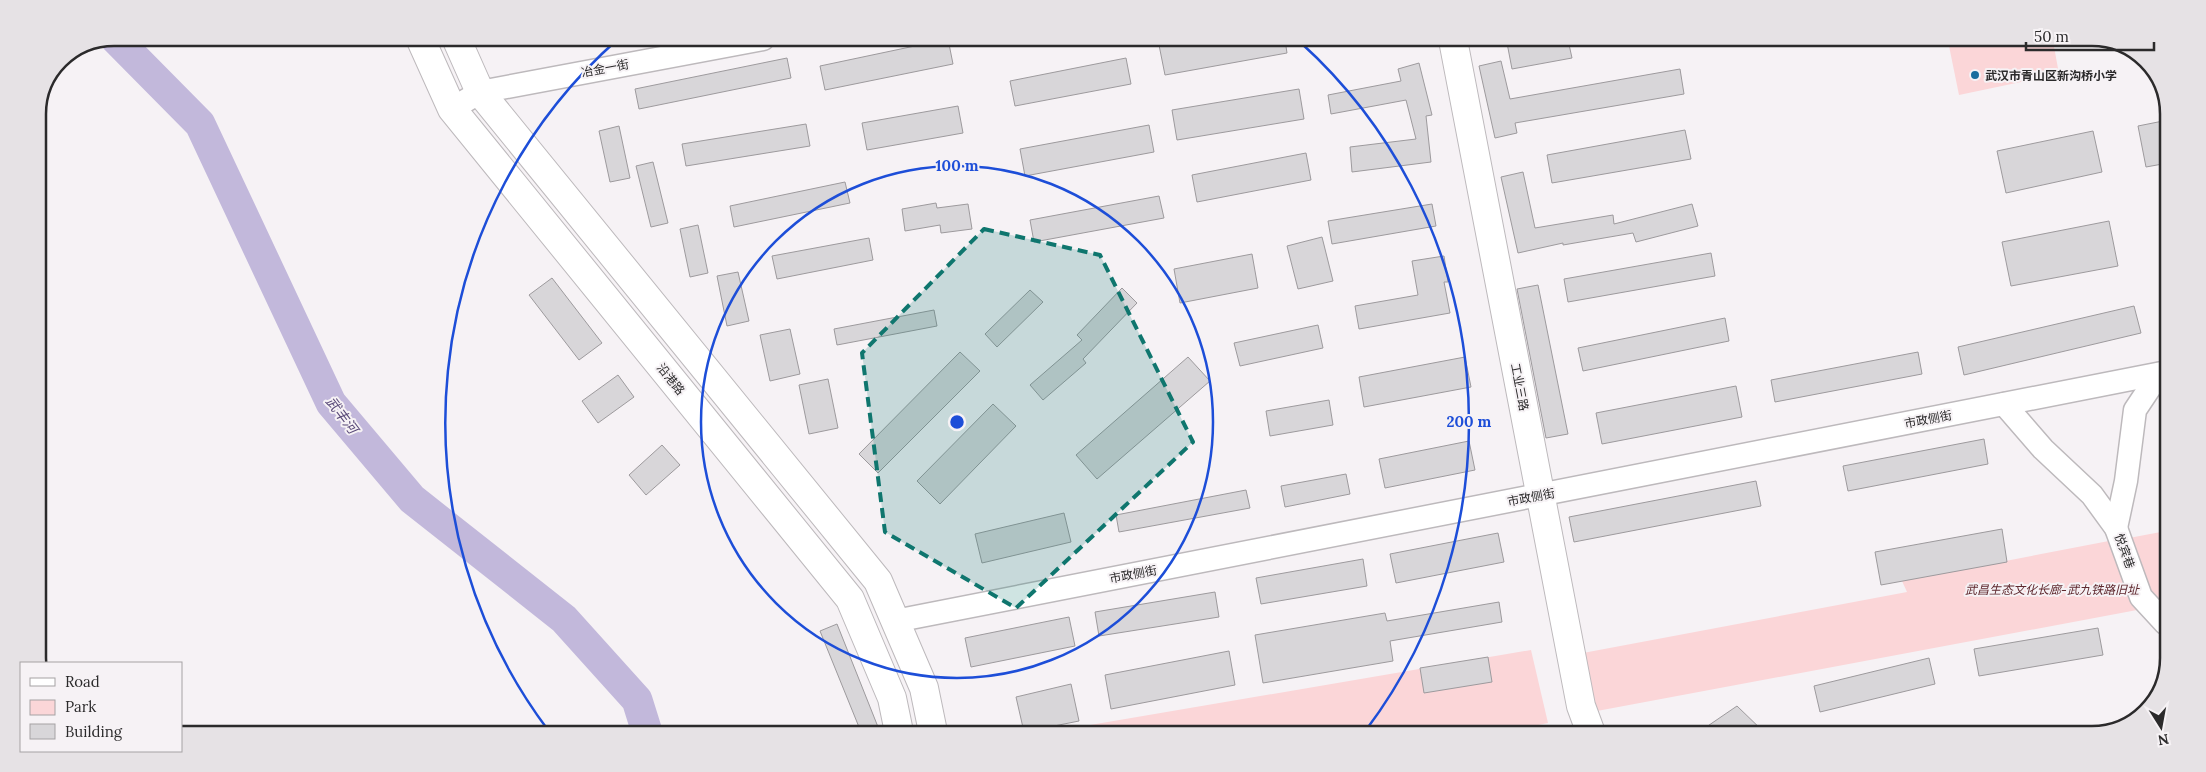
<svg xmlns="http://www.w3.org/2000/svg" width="2206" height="772" font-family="Lora,'Noto Sans SC',serif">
	<rect width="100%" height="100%" fill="#f6f2f5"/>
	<g fill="#fbd6d8">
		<path d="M1948 41H2053L2059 74 1959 95Z"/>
		<path d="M2166 531 2165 607 2148 591 2129 538Z"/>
		<path d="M2114 540 2130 598 2137 610 1597 711 1583 653 1907 592 1902 581Z"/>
		<path d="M1531 650 1548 723 1500 733 1049 732Z"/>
	</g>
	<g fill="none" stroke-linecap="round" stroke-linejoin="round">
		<path stroke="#c2b8db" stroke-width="31" d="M115 38 200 124 331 403 412 499 564 619 637 700 647 732"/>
	</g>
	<g fill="#d8d6d9" stroke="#9d9a9d">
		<path d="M948 39 953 64 825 90 820 66Z"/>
		<path d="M1190 40H1285L1287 53 1165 75 1159 45Z"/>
		<path d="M1520 40H1568L1572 58 1512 69 1507 43Z"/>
		<path d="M787 58 791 78 639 109 635 89Z"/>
		<path d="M1126 58 1131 84 1015 106 1010 81Z"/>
		<path d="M1501 61 1510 99 1680 69 1684 94 1515 123 1517 133 1495 138 1479 66Z"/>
		<path d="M1419 63 1432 115 1426 116 1431 162 1352 172 1350 147 1416 139 1406 100 1331 114 1328 95 1401 81 1398 69Z"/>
		<path d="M1299 89 1304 119 1177 140 1172 110Z"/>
		<path d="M958 106 963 133 867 150 862 123Z"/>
		<path d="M2168 120V163L2146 167 2138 126Z"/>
		<path d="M806 124 810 146 686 166 682 144Z"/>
		<path d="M1149 125 1154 152 1025 176 1020 149Z"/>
		<path d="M619 126 630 178 610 182 599 131Z"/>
		<path d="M1685 130 1691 159 1552 183 1547 155Z"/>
		<path d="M2093 131 2102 172 2006 193 1997 151Z"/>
		<path d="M1306 153 1311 180 1197 202 1192 175Z"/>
		<path d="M653 162 668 223 651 227 636 166Z"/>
		<path d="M1523 172 1535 228 1613 215 1614 224 1692 204 1698 226 1636 242 1633 233 1563 245V243L1518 253 1501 177Z"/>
		<path d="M845 182 850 203 734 227 730 206Z"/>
		<path d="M1159 196 1164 218 1034 242 1030 220Z"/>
		<path d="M936 203 937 208 968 204 972 229 941 233 940 225 905 231 902 209Z"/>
		<path d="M1432 204 1436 226 1332 244 1328 221Z"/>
		<path d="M2109 221 2118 266 2011 286 2002 242Z"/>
		<path d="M698 225 708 273 690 277 680 229Z"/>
		<path d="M1322 237 1333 281 1298 289 1287 246Z"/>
		<path d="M869 238 873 260 777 279 772 256Z"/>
		<path d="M1711 253 1715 276 1568 302 1564 279Z"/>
		<path d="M1252 254 1258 288 1180 303 1174 269Z"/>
		<path d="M1444 256 1448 282H1444L1450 313 1359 329 1355 306 1418 295 1412 261Z"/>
		<path d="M738 272 749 321 727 326 717 276Z"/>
		<path d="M552 278 602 343 579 360 529 295Z"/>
		<path d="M1538 285 1568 434 1546 438 1517 289Z"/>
		<path d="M1122 288 1137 303 1083 359 1086 363 1043 400 1030 385 1082 340 1077 335Z"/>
		<path d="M1030 290 1043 302 997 347 985 334Z"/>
		<path d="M2134 306 2141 333 1964 375 1958 347Z"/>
		<path d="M934 310 937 326 837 345 834 329Z"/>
		<path d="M1725 318 1729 341 1583 371 1578 348Z"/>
		<path d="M1318 325 1323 348 1240 366 1234 343Z"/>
		<path d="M790 329 800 374 770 381 760 335Z"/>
		<path d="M960 352 980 371 878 473 859 454Z"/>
		<path d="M1918 352 1922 374 1775 402 1771 380Z"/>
		<path d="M1188 357 1210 381 1097 479 1076 455Z"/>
		<path d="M1465 357 1471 387 1364 407 1359 377Z"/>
		<path d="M618 375 634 397 598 423 582 401Z"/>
		<path d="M828 379 838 428 809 434 799 385Z"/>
		<path d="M1736 386 1742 417 1602 444 1596 413Z"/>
		<path d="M1329 400 1333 425 1270 436 1266 411Z"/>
		<path d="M993 404 1016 426 940 504 917 481Z"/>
		<path d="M1984 439 1988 464 1848 491 1843 466Z"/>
		<path d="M1469 441 1475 470 1385 488 1379 459Z"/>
		<path d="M662 445 680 465 646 495 629 475Z"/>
		<path d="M1346 474 1350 494 1285 507 1281 486Z"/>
		<path d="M1756 481 1761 506 1574 542 1569 517Z"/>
		<path d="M1246 490 1250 508 1119 532 1116 515Z"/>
		<path d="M1064 513 1071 542 982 563 975 534Z"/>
		<path d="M2002 529 2007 562 1881 585 1875 552Z"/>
		<path d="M1498 533 1504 562 1396 583 1390 554Z"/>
		<path d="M1363 559 1367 586 1261 604 1256 578Z"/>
		<path d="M1215 592 1219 617 1099 636 1095 612Z"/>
		<path d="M1499 602 1502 622 1390 641 1393 661 1263 683 1255 635 1385 613 1387 621Z"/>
		<path d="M1069 617 1075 646 971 667 965 638Z"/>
		<path d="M837 624 880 732H861L820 631Z"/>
		<path d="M2098 628 2103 655 1979 676 1974 649Z"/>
		<path d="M1229 651 1235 685 1111 709 1105 675Z"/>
		<path d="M1488 657 1492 682 1424 693 1420 668Z"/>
		<path d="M1929 658 1935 684 1820 712 1814 686Z"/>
		<path d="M1071 684 1079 721 1024 732 1016 697Z"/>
		<path d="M1737 706 1766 734H1696Z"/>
	</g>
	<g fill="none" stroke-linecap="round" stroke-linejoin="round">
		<g stroke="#bdb9bc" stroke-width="25">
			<g id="minor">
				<path d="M452 109 480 92 763 39"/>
				<path d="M2004 404 2043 449 2092 495 2116 528 2141 597 2165 623"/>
				<path d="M2116 528 2126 481 2135 410 2159 374"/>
				<path d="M895 621 2167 372"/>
			</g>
		</g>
		<g stroke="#bdb9bc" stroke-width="30">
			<g id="major">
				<path d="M420 38 452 109 850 599 892 698 899 732"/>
				<path d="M456 38 480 92 878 581 924 688 933 732"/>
				<path d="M1453 40 1581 706 1591 733"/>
			</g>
		</g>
		<use href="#minor" stroke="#fff" stroke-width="22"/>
		<use href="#major" stroke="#fff" stroke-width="28"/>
	</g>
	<path fill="#0f766e" fill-opacity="0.2" stroke="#0f766e" stroke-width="4" stroke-dasharray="10 6" stroke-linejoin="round" d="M984 229 1100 255 1193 442 1016 608 885 532 862 353Z"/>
	<g fill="none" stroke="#1d4ed8" stroke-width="2.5">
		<circle cx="957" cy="422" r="256"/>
		<path d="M548 730A512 512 0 0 1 618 39M1300 42A512 512 0 0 1 1366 730"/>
	</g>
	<circle fill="#1a6d9e" stroke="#f6f2f5" stroke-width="2" cx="1975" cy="75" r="5"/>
	<g text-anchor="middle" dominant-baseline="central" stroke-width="4" stroke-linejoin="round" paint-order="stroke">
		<g font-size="12" fill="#2b2a2b" stroke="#f6f2f5">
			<text transform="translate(605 68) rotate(-11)">冶金一街</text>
			<text transform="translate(671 379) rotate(51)">沿港路</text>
			<text transform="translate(1520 387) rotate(79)">工业三路</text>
			<text transform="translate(1928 419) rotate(-11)">市政侧街</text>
			<text transform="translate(1531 497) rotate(-11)">市政侧街</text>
			<text transform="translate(2125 551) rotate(70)">悦宾巷</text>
			<text transform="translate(1133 574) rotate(-11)">市政侧街</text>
		</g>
		<g font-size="12" font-weight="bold" fill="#2b2a2b" stroke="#f6f2f5" text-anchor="start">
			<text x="1985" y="75">武汉市青山区新沟桥小学</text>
		</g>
		<g font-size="12" font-style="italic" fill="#5f292f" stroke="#f6f2f5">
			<text x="2052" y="589">武昌生态文化长廊-武九铁路旧址</text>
		</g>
		<g font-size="14" font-style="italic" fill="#574777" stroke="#f6f2f5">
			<text transform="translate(342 415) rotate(53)">武丰河</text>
		</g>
	</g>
	<path d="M0 0H2206V772H0ZM114 46H2092A68 68 0 0 1 2160 114V658A68 68 0 0 1 2092 726H114A68 68 0 0 1 46 658V114A68 68 0 0 1 114 46Z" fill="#e6e2e5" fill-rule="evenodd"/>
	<path fill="none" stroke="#2b2a2b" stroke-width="2.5" d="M114 46H2092A68 68 0 0 1 2160 114V658A68 68 0 0 1 2092 726H114A68 68 0 0 1 46 658V114A68 68 0 0 1 114 46Z"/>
	<circle cx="957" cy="422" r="8" fill="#1d4ed8" stroke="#f6f2f5" stroke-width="2.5"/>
	<g font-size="15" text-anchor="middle" font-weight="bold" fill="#1d4ed8" stroke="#f6f2f5" stroke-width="4" stroke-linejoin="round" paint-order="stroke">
		<text x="957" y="171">100 m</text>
		<text x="1469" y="427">200 m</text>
	</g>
	<rect x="20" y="662" width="162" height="90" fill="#f6f2f5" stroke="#a5a2a4"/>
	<rect x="30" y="678" width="25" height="8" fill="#ffffff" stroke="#a5a2a4"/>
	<text x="65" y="687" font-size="15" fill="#2b2a2b">Road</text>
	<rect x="30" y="700" width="25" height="15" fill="#fbd6d8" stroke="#a5a2a4"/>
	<text x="65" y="712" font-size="15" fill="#2b2a2b">Park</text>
	<rect x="30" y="724" width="25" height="15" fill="#d8d6d9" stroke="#a5a2a4"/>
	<text x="65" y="737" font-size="15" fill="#2b2a2b">Building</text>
	<g transform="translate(2161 727) rotate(169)" stroke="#f6f2f5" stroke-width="4" paint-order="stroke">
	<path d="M0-4L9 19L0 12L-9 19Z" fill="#2b2a2b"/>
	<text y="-8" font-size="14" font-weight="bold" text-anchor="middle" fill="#2b2a2b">N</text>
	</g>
	<path d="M2026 42v8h128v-8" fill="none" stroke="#2b2a2b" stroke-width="2.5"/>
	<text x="2034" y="42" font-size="15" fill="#2b2a2b" stroke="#f6f2f5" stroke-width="4" paint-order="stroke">50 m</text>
</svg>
